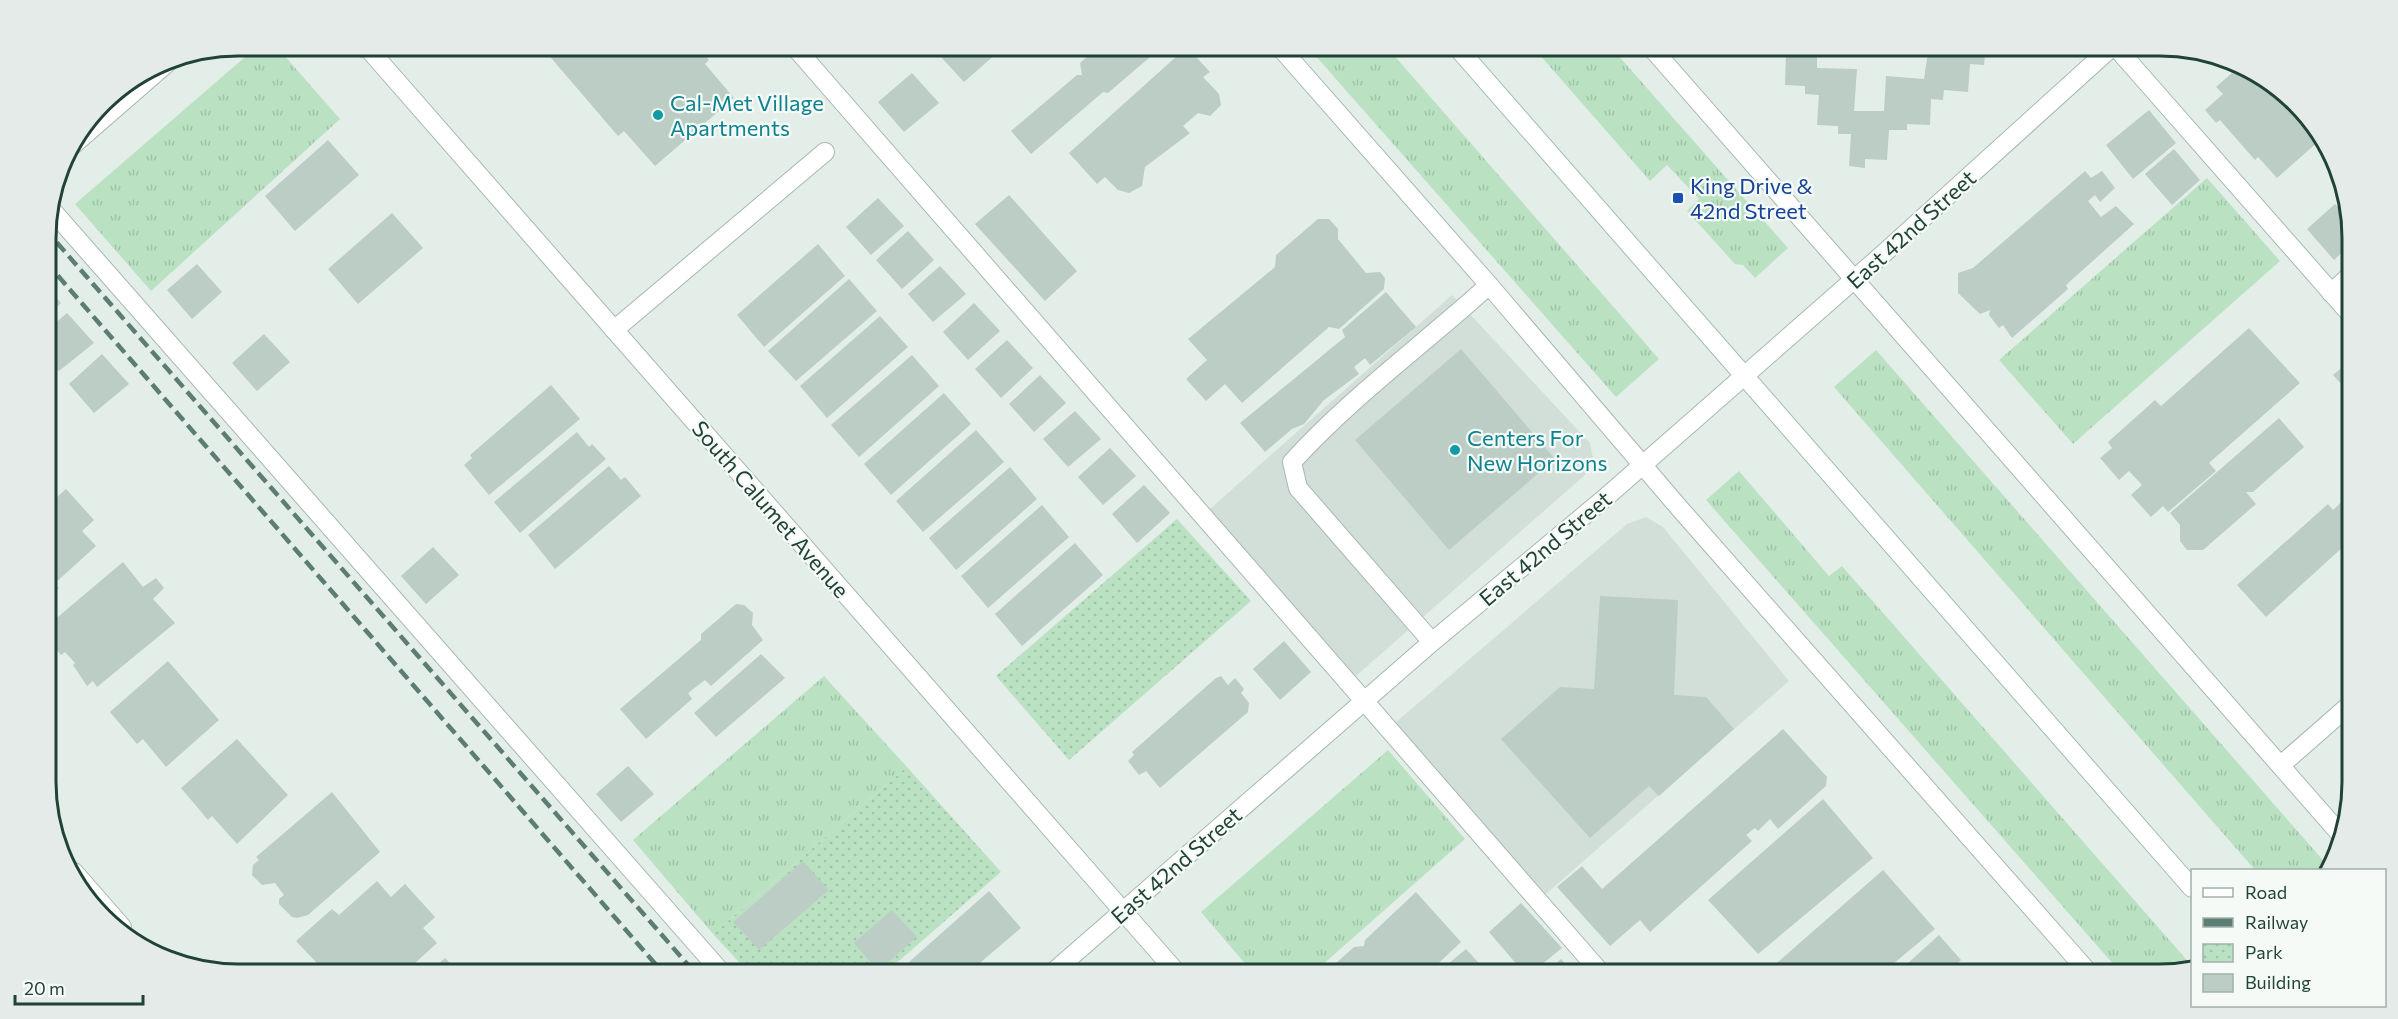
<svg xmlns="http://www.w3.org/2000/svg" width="2398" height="1019" font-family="Commissioner,sans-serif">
	<defs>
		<pattern id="grass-tufts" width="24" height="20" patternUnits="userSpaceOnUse" patternTransform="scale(1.5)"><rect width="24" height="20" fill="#bbe1c3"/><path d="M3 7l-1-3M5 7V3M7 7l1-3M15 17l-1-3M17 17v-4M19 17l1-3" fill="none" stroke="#a0c2a8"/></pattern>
		<pattern id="park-dots" width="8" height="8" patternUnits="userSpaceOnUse" patternTransform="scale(1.5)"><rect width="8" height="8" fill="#bbe1c3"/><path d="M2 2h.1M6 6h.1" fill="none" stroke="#a0c2a8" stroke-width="1.8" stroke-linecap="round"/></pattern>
	</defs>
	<rect width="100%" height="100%" fill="#e4eee9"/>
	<g fill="#d2dfd8">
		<path d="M1452 295 1590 443 1593 458 1585 475 1348 683 1203 515Z"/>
		<path d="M1646 517 1663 527 1789 681 1538 901 1388 729 1627 524Z"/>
	</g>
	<g fill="url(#grass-tufts)">
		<path d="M259 45H275L340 119 151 291 75 204Z"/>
		<path d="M1306 45H1385L1659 359 1616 397Z"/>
		<path d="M1531 45H1609L1788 248 1755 278 1743 265 1735 264 1687 211 1699 199 1667 165 1650 181Z"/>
		<path d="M2207 178 2280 261 2073 444 1999 360Z"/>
		<path d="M1876 350 2329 867 2327 870H2255L1834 387Z"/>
		<path d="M1739 471 1829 576 1842 566 2192 966V970L2173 974H2122L1706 500Z"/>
		<path d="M824 676 907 767 713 934 633 840Z"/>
		<path d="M1388 750 1465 839 1312 974H1254L1201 912Z"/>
	</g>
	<g fill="url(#park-dots)">
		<path d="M1177 519 1251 601 1069 760 996 676Z"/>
		<path d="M907 767 1001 872 884 974H750L713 934Z"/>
	</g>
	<g fill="#bbcdc5">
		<path d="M540 45H696L709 60 705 64 734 98 655 166 624 131 618 136Z"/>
		<path d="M954 45H1006L964 82 941 57Z"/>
		<path d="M1101 45H1159L1157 51 1108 93 1103 92 1031 154 1011 131 1077 75H1082L1080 63Z"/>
		<path d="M1771 45H1817V68L1857 69 1854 111H1884L1886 76 1924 79 1929 45H2008V57L1985 56 1984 65 1970 64 1968 92 1944 90 1943 100 1931 99 1930 125 1907 124V130H1889L1887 160 1865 159V168L1849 166 1851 134H1838V126L1817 125 1819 95 1805 94V86L1785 85 1786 55 1771 54Z"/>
		<path d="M1187 47 1210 72 1203 77 1219 94 1221 105 1210 116 1198 113 1183 126 1190 133 1145 167 1142 186 1129 193 1118 190 1105 177 1097 184 1069 153Z"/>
		<path d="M2241 65 2282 97 2320 140 2277 178 2258 157 2255 160 2220 120 2216 123 2205 110 2223 94 2216 87Z"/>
		<path d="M912 73 939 103 904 132 878 102Z"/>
		<path d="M2149 110 2176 143 2133 179 2106 145Z"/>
		<path d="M328 140 359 175 295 231 265 196Z"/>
		<path d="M2174 149 2200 180 2172 205 2145 174Z"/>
		<path d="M2085 171 2091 178 2102 171 2115 188 2100 202 2095 195 2088 201 2101 217 2116 206 2134 224 2066 285 2068 289 2012 338 2003 325 1999 328 1989 315 1990 310 1980 314 1958 293V273L1973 268Z"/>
		<path d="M1009 195 1077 271 1045 301 975 224Z"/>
		<path d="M878 198 904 226 871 255 846 227Z"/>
		<path d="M2335 204 2351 223V244L2334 260 2307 229Z"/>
		<path d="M392 213 423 248 358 304 328 269Z"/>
		<path d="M1318 219H1329L1338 229V239L1366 273 1380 272 1385 278 1384 289 1339 329 1329 327 1242 403 1225 384 1206 401 1186 379 1207 360 1188 339 1275 267 1276 255Z"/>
		<path d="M908 231 934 260 902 289 876 260Z"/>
		<path d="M818 244 845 276 764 347 737 315Z"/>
		<path d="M197 264 222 292 192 319 167 290Z"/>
		<path d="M940 266 966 294 933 322 908 294Z"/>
		<path d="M849 279 877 311 796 381 768 351Z"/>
		<path d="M46 286 61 303 46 316Z"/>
		<path d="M1386 292 1416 327 1370 365 1365 358 1354 367 1359 374 1324 400 1304 424 1292 429 1265 452 1240 423 1345 337 1342 330Z"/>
		<path d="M974 303 1000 331 968 360 943 332Z"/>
		<path d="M67 313 94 343 59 371 46 356V331Z"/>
		<path d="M880 316 908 347 827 418 800 386Z"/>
		<path d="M2249 328 2300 383 2209 463 2216 471 2168 512 2163 506 2151 517 2131 495 2142 485 2129 471 2119 480 2100 458 2112 448 2108 442 2155 400 2161 406Z"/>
		<path d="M264 334 290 362 257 391 232 363Z"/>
		<path d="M1007 340 1033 368 1001 398 975 369Z"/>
		<path d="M1461 349 1555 459 1449 550 1355 440Z"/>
		<path d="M102 354 129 384 94 413 69 384Z"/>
		<path d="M912 355 939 386 859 457 831 425Z"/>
		<path d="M2352 359V396L2333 375Z"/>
		<path d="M1040 375 1066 403 1034 432 1009 404Z"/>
		<path d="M551 385 580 419 489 495 464 465 472 458 470 455Z"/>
		<path d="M944 393 971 424 891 495 864 464Z"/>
		<path d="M1075 411 1101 439 1068 467 1043 439Z"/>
		<path d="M2279 418 2304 447 2253 492H2246L2256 504 2203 550H2187L2180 541V525L2170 513Z"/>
		<path d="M976 430 1004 462 923 532 896 501Z"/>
		<path d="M577 432 589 447 592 444 606 459 520 533 494 502Z"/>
		<path d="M1110 448 1136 476 1103 505 1078 477Z"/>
		<path d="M609 466 621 480 625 477 641 496 555 569 528 535Z"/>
		<path d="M1010 467 1037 499 956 570 929 538Z"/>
		<path d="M1144 485 1170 513 1137 543 1112 514Z"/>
		<path d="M66 489 94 520 82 531 96 546 54 584 59 588 46 600V491L54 500Z"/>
		<path d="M2352 492V531L2345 538 2344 546 2266 617 2237 585 2328 504 2333 510Z"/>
		<path d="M1042 505 1069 537 988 608 961 576Z"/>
		<path d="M1075 543 1103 575 1022 646 995 614Z"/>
		<path d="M433 547 459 575 426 604 401 576Z"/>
		<path d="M123 562 143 587 156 578 164 588 153 599 175 623 97 687 93 681 87 686 73 665 75 663 65 652 61 655 46 637 50 631 46 627Z"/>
		<path d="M1600 596 1678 600 1674 695 1706 697 1734 729 1659 796 1649 786 1590 838 1501 739 1560 687 1594 689Z"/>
		<path d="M736 604 744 605 753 613 752 625 763 640 711 686 705 680 688 693 692 699 646 739 620 709 701 640V634Z"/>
		<path d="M1284 641 1311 672 1280 700 1253 669Z"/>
		<path d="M761 654 785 678 716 737 694 713Z"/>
		<path d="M168 661 219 720 166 767 143 739 137 744 110 712Z"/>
		<path d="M1221 676 1228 685 1235 678 1244 689 1241 693 1249 703 1248 712 1160 788 1146 771 1139 775 1128 761 1134 755 1132 752 1216 678Z"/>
		<path d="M1783 729 1827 777 1826 786 1778 829 1770 819 1758 831 1755 828 1746 835 1752 841 1650 932 1640 920 1610 946 1557 887 1582 866 1602 889Z"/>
		<path d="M237 739 288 795 237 844 212 816 208 820 181 788Z"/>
		<path d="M628 766 654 794 621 822 596 794Z"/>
		<path d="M332 792 380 852 308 915 297 918 292 917 279 904V899L284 895 275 883 262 885 252 875 253 865 259 860 256 857Z"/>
		<path d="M1823 799 1873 858 1758 954 1708 900Z"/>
		<path d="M803 861 829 890 759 950 733 922Z"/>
		<path d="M1883 870 1935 929 1881 974H1772L1769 970Z"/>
		<path d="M377 881 391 897 405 884 435 917 423 928 437 943 403 974H305L317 963 296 941 332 909 339 915Z"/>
		<path d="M989 891 1021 928 981 962 977 974H919L909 962Z"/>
		<path d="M1416 892 1461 942 1427 974H1324L1354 947 1364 946 1365 940Z"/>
		<path d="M1521 903 1562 948 1530 974H1525L1489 932Z"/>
		<path d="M892 910 917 937 878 971 854 943Z"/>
		<path d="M1939 935 1961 960 1947 974H1896Z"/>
		<path d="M1466 949 1486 971 1483 974H1436Z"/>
		<path d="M445 958 460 974H427Z"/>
		<path d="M1561 959 1574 974H1544Z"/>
		<path d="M473 963 483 974H461Z"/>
	</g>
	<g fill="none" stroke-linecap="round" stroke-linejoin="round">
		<g stroke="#a6b7b0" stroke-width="20">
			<g id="lane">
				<path d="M793 45 1602 974"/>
				<path d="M2114 45 2352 316"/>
				<path d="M50 208 723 974"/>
				<path d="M2331 293 2352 274"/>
				<path d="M614 330 825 152"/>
				<path d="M1432 642 1298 488 1292 462C1351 397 1424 344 1489 285"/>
			</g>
		</g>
		<g stroke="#a6b7b0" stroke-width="20">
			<g id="street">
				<path d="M365 45 1178 974"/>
				<path d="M1278 45 1489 285 1681 510 2090 974"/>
				<path d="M1649 45 2342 836"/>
				<path d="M65 152 173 58"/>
				<path d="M2281 765 2353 702"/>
				<path d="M74 872 122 927"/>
				<path d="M1051 974 1432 642 1605 498 1882 255 2114 45"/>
			</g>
		</g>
		<g stroke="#a1bbb1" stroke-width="20">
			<path id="secondary" d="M1455 45 2192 888"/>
		</g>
		<use href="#lane" stroke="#fff" stroke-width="18"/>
		<use href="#street" stroke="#fff" stroke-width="18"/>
		<use href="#secondary" stroke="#fff" stroke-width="18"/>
		<g stroke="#5c7d73" stroke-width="4.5" stroke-dasharray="12 6" stroke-linecap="butt">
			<path d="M45 229 696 974"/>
			<path d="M46 262 664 974"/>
		</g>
	</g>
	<g fill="#0f9aa8" stroke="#f5faf7" stroke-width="2">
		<circle cx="658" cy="115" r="6"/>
		<circle cx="1455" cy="450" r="6"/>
	</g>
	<rect fill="#1a4fb4" stroke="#f5faf7" stroke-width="2" x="1672" y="192" width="12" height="12" rx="3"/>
	<g text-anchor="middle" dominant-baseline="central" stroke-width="4.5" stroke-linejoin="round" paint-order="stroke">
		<g font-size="22" fill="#0d838f" stroke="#f5faf7" text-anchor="start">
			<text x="670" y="102">Cal-Met Village<tspan x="670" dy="25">Apartments</tspan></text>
			<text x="1467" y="437">Centers For<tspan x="1467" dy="25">New Horizons</tspan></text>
		</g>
		<g font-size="22" fill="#164399" stroke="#f5faf7" text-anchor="start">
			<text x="1690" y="185">King Drive &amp;<tspan x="1690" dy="25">42nd Street</tspan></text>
		</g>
		<g font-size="22" fill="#214237" stroke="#f5faf7">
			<text transform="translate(1911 229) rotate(-42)">East 42nd Street</text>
			<text transform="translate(771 509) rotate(49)">South Calumet Avenue</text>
			<text transform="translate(1545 548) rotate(-40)">East 42nd Street</text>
			<text transform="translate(1176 865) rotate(-41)">East 42nd Street</text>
		</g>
	</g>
	<path d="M0 0H2398V1019H0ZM238 56H2160A182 182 0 0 1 2342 238V782A182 182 0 0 1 2160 964H238A182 182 0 0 1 56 782V238A182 182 0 0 1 238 56Z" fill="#e4ebe8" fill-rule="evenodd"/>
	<path fill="none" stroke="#214237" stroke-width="3" d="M238 56H2160A182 182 0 0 1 2342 238V782A182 182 0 0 1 2160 964H238A182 182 0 0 1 56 782V238A182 182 0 0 1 238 56Z"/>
	<rect x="2191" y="869" width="195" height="138" fill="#f5faf7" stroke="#a0b0aa" stroke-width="1.5"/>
	<rect x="2203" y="888" width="30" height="9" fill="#ffffff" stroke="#a0b0aa" stroke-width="1.5"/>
	<text x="2245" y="899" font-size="18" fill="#214237">Road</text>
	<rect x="2203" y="918" width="30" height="9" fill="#5c7d73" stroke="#a0b0aa" stroke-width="1.5"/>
	<text x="2245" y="929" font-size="18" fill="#214237">Railway</text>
	<rect x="2203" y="944" width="30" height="18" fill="url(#park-dots)" stroke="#a0b0aa" stroke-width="1.5"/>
	<text x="2245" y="959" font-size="18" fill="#214237">Park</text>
	<rect x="2203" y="974" width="30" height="18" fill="#bbcdc5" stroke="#a0b0aa" stroke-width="1.5"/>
	<text x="2245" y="989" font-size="18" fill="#214237">Building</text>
	<path d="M15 995v9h128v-9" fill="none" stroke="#214237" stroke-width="3"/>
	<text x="24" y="995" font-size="18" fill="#214237" stroke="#f5faf7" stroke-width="4.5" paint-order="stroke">20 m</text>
</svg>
